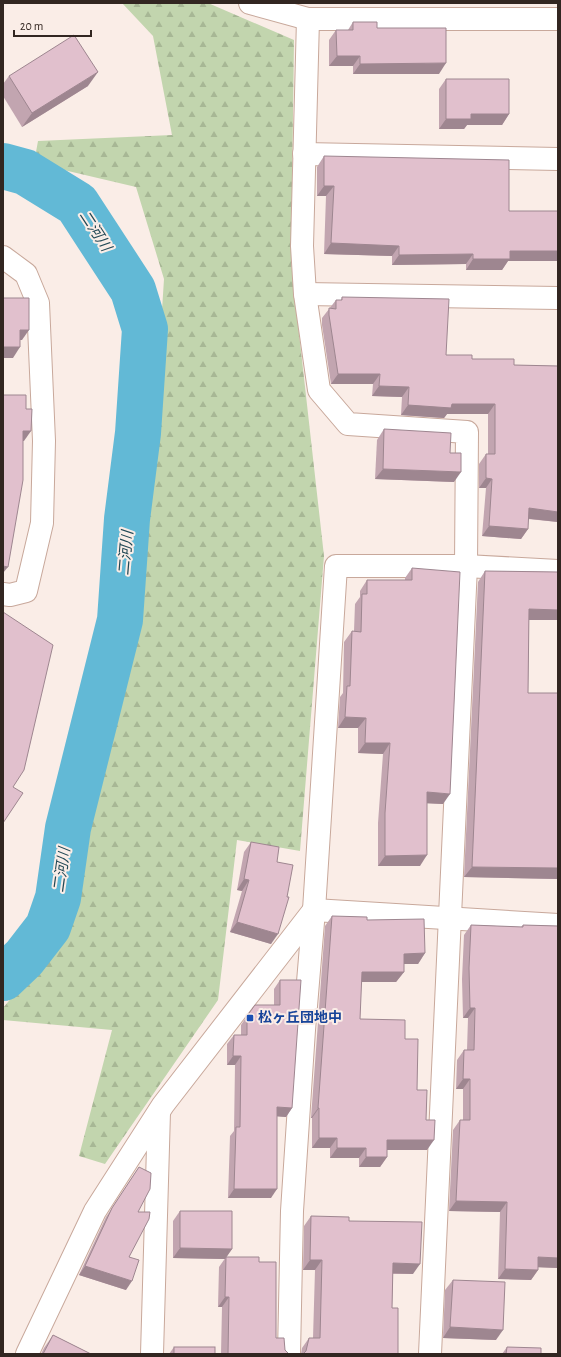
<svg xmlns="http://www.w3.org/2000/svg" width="561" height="1357" font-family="'Alegreya Sans','Noto Sans JP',sans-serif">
	<defs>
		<pattern id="forest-firs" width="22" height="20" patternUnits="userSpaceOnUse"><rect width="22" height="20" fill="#c2d5ae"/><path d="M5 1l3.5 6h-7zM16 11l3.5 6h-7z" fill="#a7b795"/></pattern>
	</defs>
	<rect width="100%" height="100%" fill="#faede7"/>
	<path fill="url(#forest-firs)" d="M122 3H208L294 40 291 262 324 556 300 851 237 840 218 1000 105 1164 79 1156 112 1030 3 1020V1008L63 935 147 542 164 279 136 187 34 163 38 141 172 135 153 36Z"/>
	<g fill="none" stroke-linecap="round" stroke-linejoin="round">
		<path stroke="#62b9d6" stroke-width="46" d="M3 166 25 172 77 204 133 290 145 329 138 433 127 519 120 620 68 828 58 898 48 927 24 958 3 978"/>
		<g stroke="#c8a89b" stroke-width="24">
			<g id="minor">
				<path d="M308 19 302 246 305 294 319 390 348 424 467 432 466 566 430 1354"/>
				<path d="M304 154 558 159"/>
				<path d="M3 257 26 274 38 303 44 441 42 523 26 591 10 595 3 594"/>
				<path d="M305 294 558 298"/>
				<path d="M314 910 558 925"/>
				<path d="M27 1354 95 1211 163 1105 314 910"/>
				<path d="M152 1354 159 1112"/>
				<path d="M289 1354 292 1211 304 1030 314 910 336 566H466L558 571"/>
			</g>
		</g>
		<g stroke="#c8a89b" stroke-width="24">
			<path id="tertiary" d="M250 3 308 19H558"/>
		</g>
		<use href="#minor" stroke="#fff" stroke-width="22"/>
		<use href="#tertiary" stroke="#fff" stroke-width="22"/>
	</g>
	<g fill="#c2a5b0">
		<path d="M353 22 377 28 439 74H353V66H329V40L336 30H348Z"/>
		<path d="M9 76 88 86 22 127 3 96V84Z"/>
		<path d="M446 79 509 114 502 125H467L464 129H439V89Z"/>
		<path d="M324 156 509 211 558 261H508L502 270H466V264L392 265V256L324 254 326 196H317V167Z"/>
		<path d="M342 297 446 355 514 365 558 366V522L528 519V529L521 539 482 536 486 488H479V464L486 454H488V414H447L444 418 401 415 402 397 372 396 373 384H331L322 325V318L336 300H341Z"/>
		<path d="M384 429 450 453 454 482 375 479 377 440Z"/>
		<path d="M412 568 443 804 427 803 420 866H378V823L383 754 358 753V728H338L340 697 343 693 344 642 352 631H354L355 604 360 597V591L367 580H405V578Z"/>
		<path d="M485 571 558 572V620H529L528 693 558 879 464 877 478 582Z"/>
		<path d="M251 842 277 862 287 897 271 944 230 932 242 891 237 890 244 852Z"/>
		<path d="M332 916 367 920 425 953 418 964H404V972L396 982H361L360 1019 405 1039 417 1090 426 1120 427 1150H387V1157L380 1167H359V1158H330V1148H312V1118H311L325 926Z"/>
		<path d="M471 925 521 927 523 925 558 926V1268L538 1267V1270L531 1280 498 1279 500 1212 449 1211 453 1130 460 1120H463V1089H456L457 1060 464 1050H467L468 1018H463L462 979 464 935Z"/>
		<path d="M280 980 292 1108 286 1117 277 1116 271 1198H228L230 1136 234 1131 235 1065H227V1044L234 1035H241V1025L247 1016 274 1005V989Z"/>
		<path d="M139 1167 138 1212 129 1257 126 1290 79 1275 106 1217Z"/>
		<path d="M180 1211 232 1249 225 1259 173 1258V1221Z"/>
		<path d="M311 1216 349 1221 413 1274H393L392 1308 398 1354H301L302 1348 309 1338H313L315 1270H303L304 1226Z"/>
		<path d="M226 1257 259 1262 276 1338 285 1350 289 1354H221L222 1307H218L219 1267Z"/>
		<path d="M453 1280 496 1340 443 1338 445 1290Z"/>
		<path d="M53 1335 91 1354H41L44 1348Z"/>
		<path d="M174 1347 215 1354H169Z"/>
		<path d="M507 1347 541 1354H502Z"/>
	</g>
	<g fill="#9e8690">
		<path d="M337 56H360L353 66H329Z"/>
		<path d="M446 63 439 74H353L360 64Z"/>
		<path d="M98 72 88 86 22 127 32 113Z"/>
		<path d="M471 114H509L502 125H467L464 129H439L446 119Z"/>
		<path d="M324 186H334L326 196H317Z"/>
		<path d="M331 243 399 246 392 256 324 254Z"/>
		<path d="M510 251H558V261H508L502 270H466L473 259Z"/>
		<path d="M473 254 466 264 392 265 399 255Z"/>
		<path d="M20 330H29L22 340H13Z"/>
		<path d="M3 347H20L13 358H3Z"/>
		<path d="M338 374H380L373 384H331Z"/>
		<path d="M379 386 409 387 402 397 372 396Z"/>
		<path d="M452 404H495L488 414H447L444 418 401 415 408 405Z"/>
		<path d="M23 431H31L24 441H16Z"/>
		<path d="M383 469 461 472 454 482 375 479Z"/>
		<path d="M486 478 492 479 486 488H479Z"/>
		<path d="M529 508 558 512V522L522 518Z"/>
		<path d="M489 526 528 529 521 539 482 536Z"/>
		<path d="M3 566 8 567 3 573Z"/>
		<path d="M529 609 558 610V620H522Z"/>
		<path d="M345 717 366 718 358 728H338Z"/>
		<path d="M365 743H390L383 754 358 753Z"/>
		<path d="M427 792 450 794 443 804 419 803Z"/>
		<path d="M427 855 420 866H378L385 856Z"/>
		<path d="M472 867 558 868V879L464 877Z"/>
		<path d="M244 879 249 880 242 891 237 890Z"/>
		<path d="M237 922 278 934 271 944 230 932Z"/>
		<path d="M425 953 418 964H396L404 954Z"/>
		<path d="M362 972H404L396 982H355Z"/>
		<path d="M470 1008H475L468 1018H463Z"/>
		<path d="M233 1056H241L235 1065H227Z"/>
		<path d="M463 1079H470L463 1089H456Z"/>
		<path d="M277 1107 292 1108 286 1117 271 1116Z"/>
		<path d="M318 1108H319L312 1118H311Z"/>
		<path d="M319 1138H337L330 1148H312Z"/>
		<path d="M387 1140H434L427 1150H380Z"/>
		<path d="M337 1148H366L359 1158H330Z"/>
		<path d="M366 1157H387L380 1167H359Z"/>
		<path d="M234 1189H277L271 1198H228Z"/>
		<path d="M456 1201 507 1202 500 1212 449 1211Z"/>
		<path d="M180 1248 232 1249 225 1259 173 1258Z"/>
		<path d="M538 1257 558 1258V1268L531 1267Z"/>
		<path d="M310 1260H322L315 1270H303Z"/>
		<path d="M393 1263 420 1264 413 1274 386 1273Z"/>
		<path d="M85 1266 132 1281 126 1290 79 1275Z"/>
		<path d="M505 1269 538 1270 531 1280 498 1279Z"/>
		<path d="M225 1297H229L222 1307H218Z"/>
		<path d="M450 1327 503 1330 496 1340 443 1338Z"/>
	</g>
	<g fill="#e1c0cd" stroke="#9e8690">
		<path d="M353 22H377V28H446V63L360 64V56H337L336 30H353Z"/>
		<path d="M74 35 98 72 32 113 9 76Z"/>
		<path d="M446 79H509V114H471V119H446Z"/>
		<path d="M324 156 509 160V211H558V251H510V259H473V254L399 255V246L331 243 334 186H324Z"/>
		<path d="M342 297 449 299 446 355H472V359H514V365L558 366V512L529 508 528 529 489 526 492 479 486 478V454H495V404H452L451 408 408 405 409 387 379 386 380 374H338L329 315V308L336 309V300H342Z"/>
		<path d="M3 298H29V330H20V347H3Z"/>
		<path d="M3 395H26V409H32L31 431H23V480L8 567 3 566Z"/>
		<path d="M384 429 451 433 450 453H461V472L383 469Z"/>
		<path d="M412 568 460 572 450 794 427 792V855L385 856V813L390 743H365L366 718 345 717 347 686H350L352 631 361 632 362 594H367V580H412Z"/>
		<path d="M485 571 558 572V610L529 609 528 693H558V868L472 867Z"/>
		<path d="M3 612 53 645 24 770 13 787 23 793 3 823Z"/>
		<path d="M251 842 279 847 277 862 293 865 287 897H289L278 934 237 922 249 880 244 879Z"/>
		<path d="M332 916 367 917V920L424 919 425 953 404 954V972H362L360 1019 405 1020V1039H418L417 1090H427L426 1120H435L434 1140H387V1157H366V1148H337V1138H319V1108H318Z"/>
		<path d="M471 925 523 927V925L558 926V1258L538 1257V1270L505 1269 507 1202 456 1201 460 1120H470V1079H463L464 1050H474L475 1008H470L469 968Z"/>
		<path d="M280 980H301L292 1108 277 1107V1189H234L236 1127H240L241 1056H233L234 1035H247V1016L255 1005H280Z"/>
		<path d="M139 1167 151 1173 150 1189 138 1212H150L149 1219 129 1257 139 1260 132 1281 85 1266 112 1208Z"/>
		<path d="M180 1211H232V1249L180 1248Z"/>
		<path d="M311 1216 349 1217V1221L422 1222 420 1264 393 1263 392 1308H398V1354H303L306 1351 309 1338H320L322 1260H310Z"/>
		<path d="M226 1257H259V1262H276V1338H284L285 1350 289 1354H228L229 1297H225Z"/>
		<path d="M453 1280 505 1282 503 1330 450 1327Z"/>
		<path d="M53 1335 91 1354H43Z"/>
		<rect x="174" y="1347" width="41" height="7"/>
		<path d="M507 1347 541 1348V1354H506Z"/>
	</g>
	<rect fill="#1a4fb4" stroke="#faede7" stroke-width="1.5" x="246" y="1014" width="8" height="8" rx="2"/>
	<g text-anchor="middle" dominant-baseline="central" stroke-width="4" stroke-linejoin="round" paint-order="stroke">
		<g font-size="14" font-weight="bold" fill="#164399" stroke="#faede7" text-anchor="start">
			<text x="258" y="1018">松ヶ丘団地中</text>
		</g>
		<g font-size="15" font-style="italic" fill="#214855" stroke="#faede7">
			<text transform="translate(95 231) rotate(57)">二河川</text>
			<text transform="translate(126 553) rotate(-85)">二河川</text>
			<text transform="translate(62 870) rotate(-82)">二河川</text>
		</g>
	</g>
	<rect width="561" height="1357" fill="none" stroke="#322621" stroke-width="8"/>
	<path d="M14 30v6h77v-6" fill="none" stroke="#322621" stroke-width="2"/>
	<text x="20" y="30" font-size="12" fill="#322621" stroke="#faede7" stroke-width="3" paint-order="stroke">20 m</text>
</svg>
